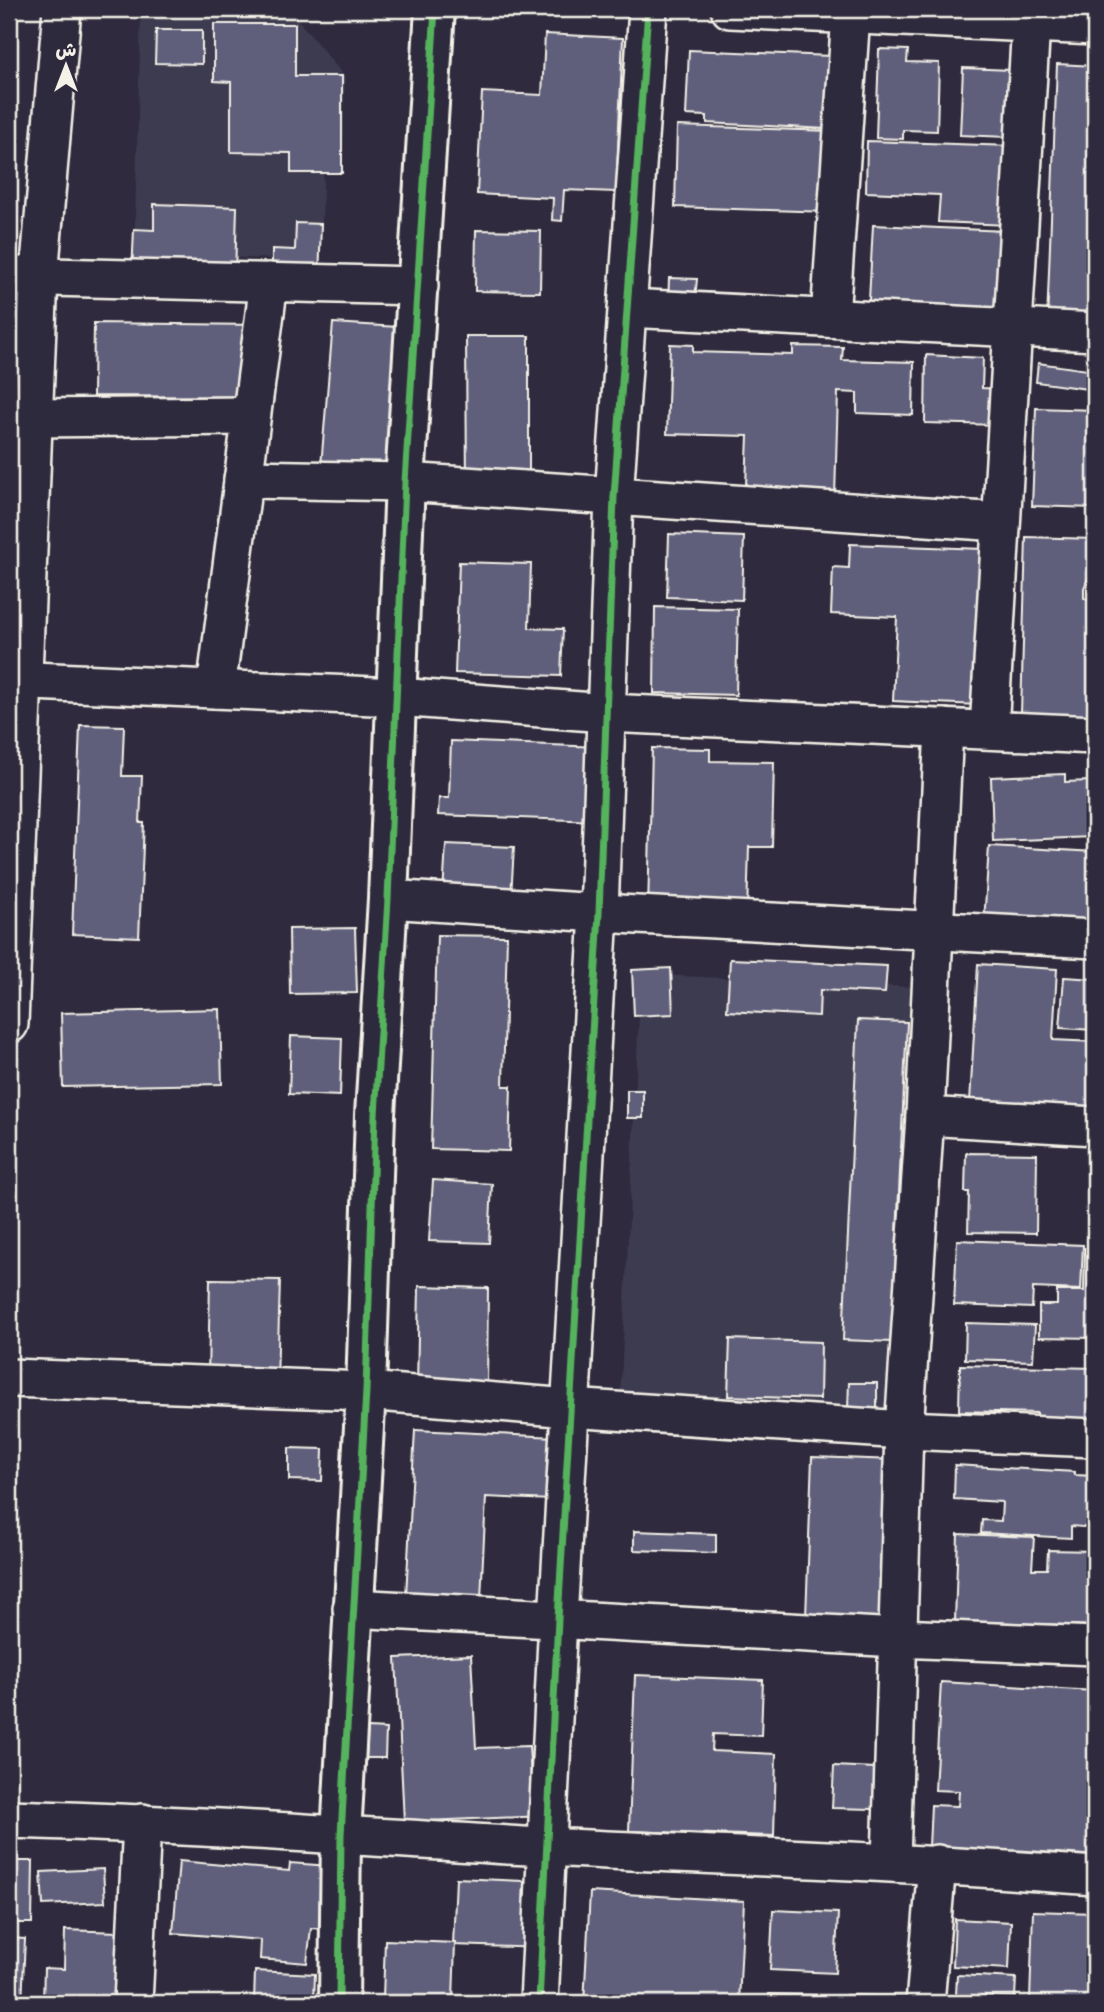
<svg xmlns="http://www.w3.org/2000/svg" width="1104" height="2012" font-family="Delius,'Playpen Sans Arabic',sans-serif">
	<rect width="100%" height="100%" fill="#2f2a3d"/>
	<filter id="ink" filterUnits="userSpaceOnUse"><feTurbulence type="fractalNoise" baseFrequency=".0143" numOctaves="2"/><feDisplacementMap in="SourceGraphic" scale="14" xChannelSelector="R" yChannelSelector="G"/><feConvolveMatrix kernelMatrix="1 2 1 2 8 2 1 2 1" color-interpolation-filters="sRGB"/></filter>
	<g filter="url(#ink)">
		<g fill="#3d3a50">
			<path d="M141 9H289L345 77 343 158H324L321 260 134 255Z"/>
			<path d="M641 974 914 987 893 1414 620 1400Z"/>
		</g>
		<g fill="#5f5e7c" stroke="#f4f1e8" stroke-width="2">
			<path d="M214 24H295V76H342V173H291V153L231 152V82L214 81Z"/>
			<path d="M156 30H202V64L155 63Z"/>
			<path d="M545 34 623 38 616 192 564 190 562 221 552 220 553 198 477 194 482 92 542 95Z"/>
			<path d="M879 49 908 50 907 62 939 63 937 131 903 130V139L876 138Z"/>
			<path d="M689 50 831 56 827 129 707 123V116L686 115Z"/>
			<path d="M1057 64 1095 66V333L1047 323Z"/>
			<path d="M963 68 1011 70 1008 137 960 135Z"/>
			<path d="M677 126 832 131 829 212 675 207Z"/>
			<path d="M867 141 1012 146 1009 225 938 222 940 195 866 192Z"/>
			<path d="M154 204 237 207 235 277 132 274 134 229 154 230Z"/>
			<path d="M296 223 321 224 319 279 272 278V249L295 250Z"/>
			<path d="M873 225 1005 231 1001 326 868 319Z"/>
			<path d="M476 230 541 231 540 292 475 291Z"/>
			<path d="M669 278 697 279 694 309 668 307Z"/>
			<path d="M9 323 16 324 12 417H9Z"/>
			<path d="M94 323 258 325 257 397 93 396Z"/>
			<path d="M333 323 398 327 391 484 320 478Z"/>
			<path d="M466 336H529V487L467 488Z"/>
			<path d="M670 344 693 345V352L793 355V346L843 347 842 360 914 362 913 415 857 413V393L838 392 835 497 745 510 748 436 667 434Z"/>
			<path d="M926 355 983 358 982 388 1001 389 1000 425 925 423Z"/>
			<path d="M1038 363 1095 371V390L1036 382Z"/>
			<path d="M1036 408 1095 410V508L1032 506Z"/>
			<path d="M669 534 744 537 742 600 667 597Z"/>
			<path d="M1026 537 1095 539V565L1094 564 1084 588V598L1095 603V716L1021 714Z"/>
			<path d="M850 544 983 549 978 705 893 701 897 617 831 614 833 567 849 568Z"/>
			<path d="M459 562 531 564 529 628 563 629 561 676 455 673Z"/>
			<path d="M655 607 738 609 736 695 654 693Z"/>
			<path d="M80 725 124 726 122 776H142L140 823H144L139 937 72 934Z"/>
			<path d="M451 741 599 747 596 821 438 815 439 798H449Z"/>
			<path d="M652 748 710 749V761L774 762 772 847H749L747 914 648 911Z"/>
			<path d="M1065 774V782L1090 781 1092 837 993 841 991 777Z"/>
			<path d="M446 844 514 847 511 897 443 894Z"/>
			<path d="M989 846 1095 852V932L984 923Z"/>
			<path d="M355 928 357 993 290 994 289 929Z"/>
			<path d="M437 935 507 936 503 1086H511L509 1151 431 1149Z"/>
			<path d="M730 959 887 966 885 993 820 990 819 1016 727 1011Z"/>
			<path d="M978 964 1057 969 1053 1040 1095 1042V1125L969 1119Z"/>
			<path d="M671 968 673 1014 634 1016 632 970Z"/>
			<path d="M1064 977 1095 979V1030L1060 1028Z"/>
			<path d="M220 1009 222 1084 63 1087 61 1013Z"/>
			<path d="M858 1020 907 1022 892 1342 843 1340Z"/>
			<path d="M291 1036 342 1038 340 1096 289 1094Z"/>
			<rect x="627" y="1090" width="16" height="28"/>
			<path d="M966 1153 1037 1154 1036 1233 968 1232 969 1192H965Z"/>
			<path d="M433 1180 492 1184 489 1243 429 1241Z"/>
			<path d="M957 1240 1083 1245 1081 1290 1033 1288 1032 1308 954 1305Z"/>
			<path d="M1085 1248H1095V1338L1039 1337V1305H1057V1291H1084Z"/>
			<path d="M210 1279 280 1280 277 1382 208 1379Z"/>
			<path d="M419 1286 488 1288 487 1388 417 1387Z"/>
			<path d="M966 1323 1035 1325 1033 1361 965 1359Z"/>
			<path d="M730 1339 821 1342 820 1399 728 1396Z"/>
			<path d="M960 1365 1095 1368V1422L1037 1421V1413L959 1411Z"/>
			<path d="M849 1383H877V1410L848 1409Z"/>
			<path d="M415 1430 556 1437 552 1500 486 1497 481 1599 406 1596Z"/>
			<path d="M289 1448 323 1449 322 1481 289 1480Z"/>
			<path d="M812 1457 896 1460 889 1620 806 1617Z"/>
			<path d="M955 1465 1075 1472V1475L1095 1476V1528L1071 1526V1538L981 1533 982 1520 1001 1521 1002 1502 954 1499Z"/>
			<path d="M634 1531 716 1534V1553L634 1550Z"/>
			<path d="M958 1534 1034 1537 1032 1569H1047L1048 1550 1095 1551V1626L955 1621Z"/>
			<path d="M471 1655 476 1748 529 1746 531 1777 542 1776 544 1816 404 1822 396 1658Z"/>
			<path d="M635 1675 763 1680 761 1736 713 1734 712 1751 776 1754 774 1836 629 1831Z"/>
			<path d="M941 1682 1095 1691V1856L929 1847 931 1805 958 1806 959 1791 935 1790Z"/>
			<path d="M368 1728 386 1729 385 1758H366Z"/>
			<path d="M834 1766 875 1768 873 1809 832 1808Z"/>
			<path d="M9 1861H33L32 1923H9Z"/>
			<path d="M179 1861 289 1871 290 1863 330 1866 325 1929 311 1928 307 1963 260 1959 261 1940 173 1933Z"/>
			<path d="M103 1869 105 1902 43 1905 41 1872Z"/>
			<path d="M456 1878 524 1881 523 1903 543 1904 542 1948 453 1945Z"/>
			<path d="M590 1892 744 1901 739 2003H584Z"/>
			<path d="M773 1910 838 1913 835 1973 770 1970Z"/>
			<path d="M1033 1911 1095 1913V2003H955V1998L1030 2000Z"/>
			<path d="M955 1919 1011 1922 1009 1969 953 1966Z"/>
			<path d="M65 1930 118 1932 116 2003H43L44 1968 64 1969Z"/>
			<path d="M9 1938 25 1939 22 2003H9Z"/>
			<path d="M385 1940 455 1943 453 2000 383 1998Z"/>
			<path d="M255 1971 315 1974 314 2003H254Z"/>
			<path d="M957 1975 1016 1978 1015 1997 956 1995Z"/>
			<path d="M769 1994 818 1995 817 2003H769Z"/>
			<path d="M846 1995 907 1997 906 2003H846Z"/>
		</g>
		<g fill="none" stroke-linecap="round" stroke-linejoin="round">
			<g stroke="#f4f1e8" stroke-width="42">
				<g id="street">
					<path d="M730 9 1095 26"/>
					<path d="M9 276 419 286"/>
					<path d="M628 308 1095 332"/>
					<path d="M830 318 851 14"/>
					<path d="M32 418 250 416"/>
					<path d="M243 479 405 482 1001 522"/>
					<path d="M9 680 397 697 606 713 1095 735"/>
					<path d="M216 689 269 282"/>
					<path d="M989 730 1031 23"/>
					<path d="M388 899 599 913 1095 939"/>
					<path d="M9 1024 39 276 62 9"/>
					<path d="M925 1116 1095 1126"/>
					<path d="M9 1378 366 1391 569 1408 904 1430 1095 1438"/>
					<path d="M352 1608 898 1638 1095 1646"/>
					<path d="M9 1819C187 1824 365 1837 544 1847 728 1856 912 1862 1095 1876"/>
					<path d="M891 1862 904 1430 925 1116 944 728"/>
					<path d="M133 2003 142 1823"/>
					<path d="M539 2003 558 1619 599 913 614 497 648 9"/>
					<path d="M925 2003 937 1864"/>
				</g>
			</g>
			<g stroke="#f4f1e8" stroke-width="44">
				<path id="secondary" d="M339 2003 341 1835 366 1391 375 1115 388 899 405 482 435 9"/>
			</g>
			<use href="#street" stroke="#2f2a3d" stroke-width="37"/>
			<use href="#secondary" stroke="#2f2a3d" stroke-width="38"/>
			<g stroke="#2f2a3d" stroke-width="11">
				<g id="cycleway">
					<path d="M339 2003 341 1835 366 1391 375 1115 388 899 405 482 435 9"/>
					<path d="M539 2003 558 1619 599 913 614 497 648 9"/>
				</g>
			</g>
			<use href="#cycleway" stroke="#56b35d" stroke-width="7"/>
		</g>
	</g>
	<rect width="1104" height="2012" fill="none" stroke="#2f2a3d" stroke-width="35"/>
	<rect x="18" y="18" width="1069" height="1977" fill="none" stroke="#f4f1e8" stroke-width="2.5" filter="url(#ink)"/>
	<g transform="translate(66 66)" stroke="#2f2a3d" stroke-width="5" paint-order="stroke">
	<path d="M0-5L12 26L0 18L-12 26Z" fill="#f4f1e8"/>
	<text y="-10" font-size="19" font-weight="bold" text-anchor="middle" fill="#f4f1e8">ش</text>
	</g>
</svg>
